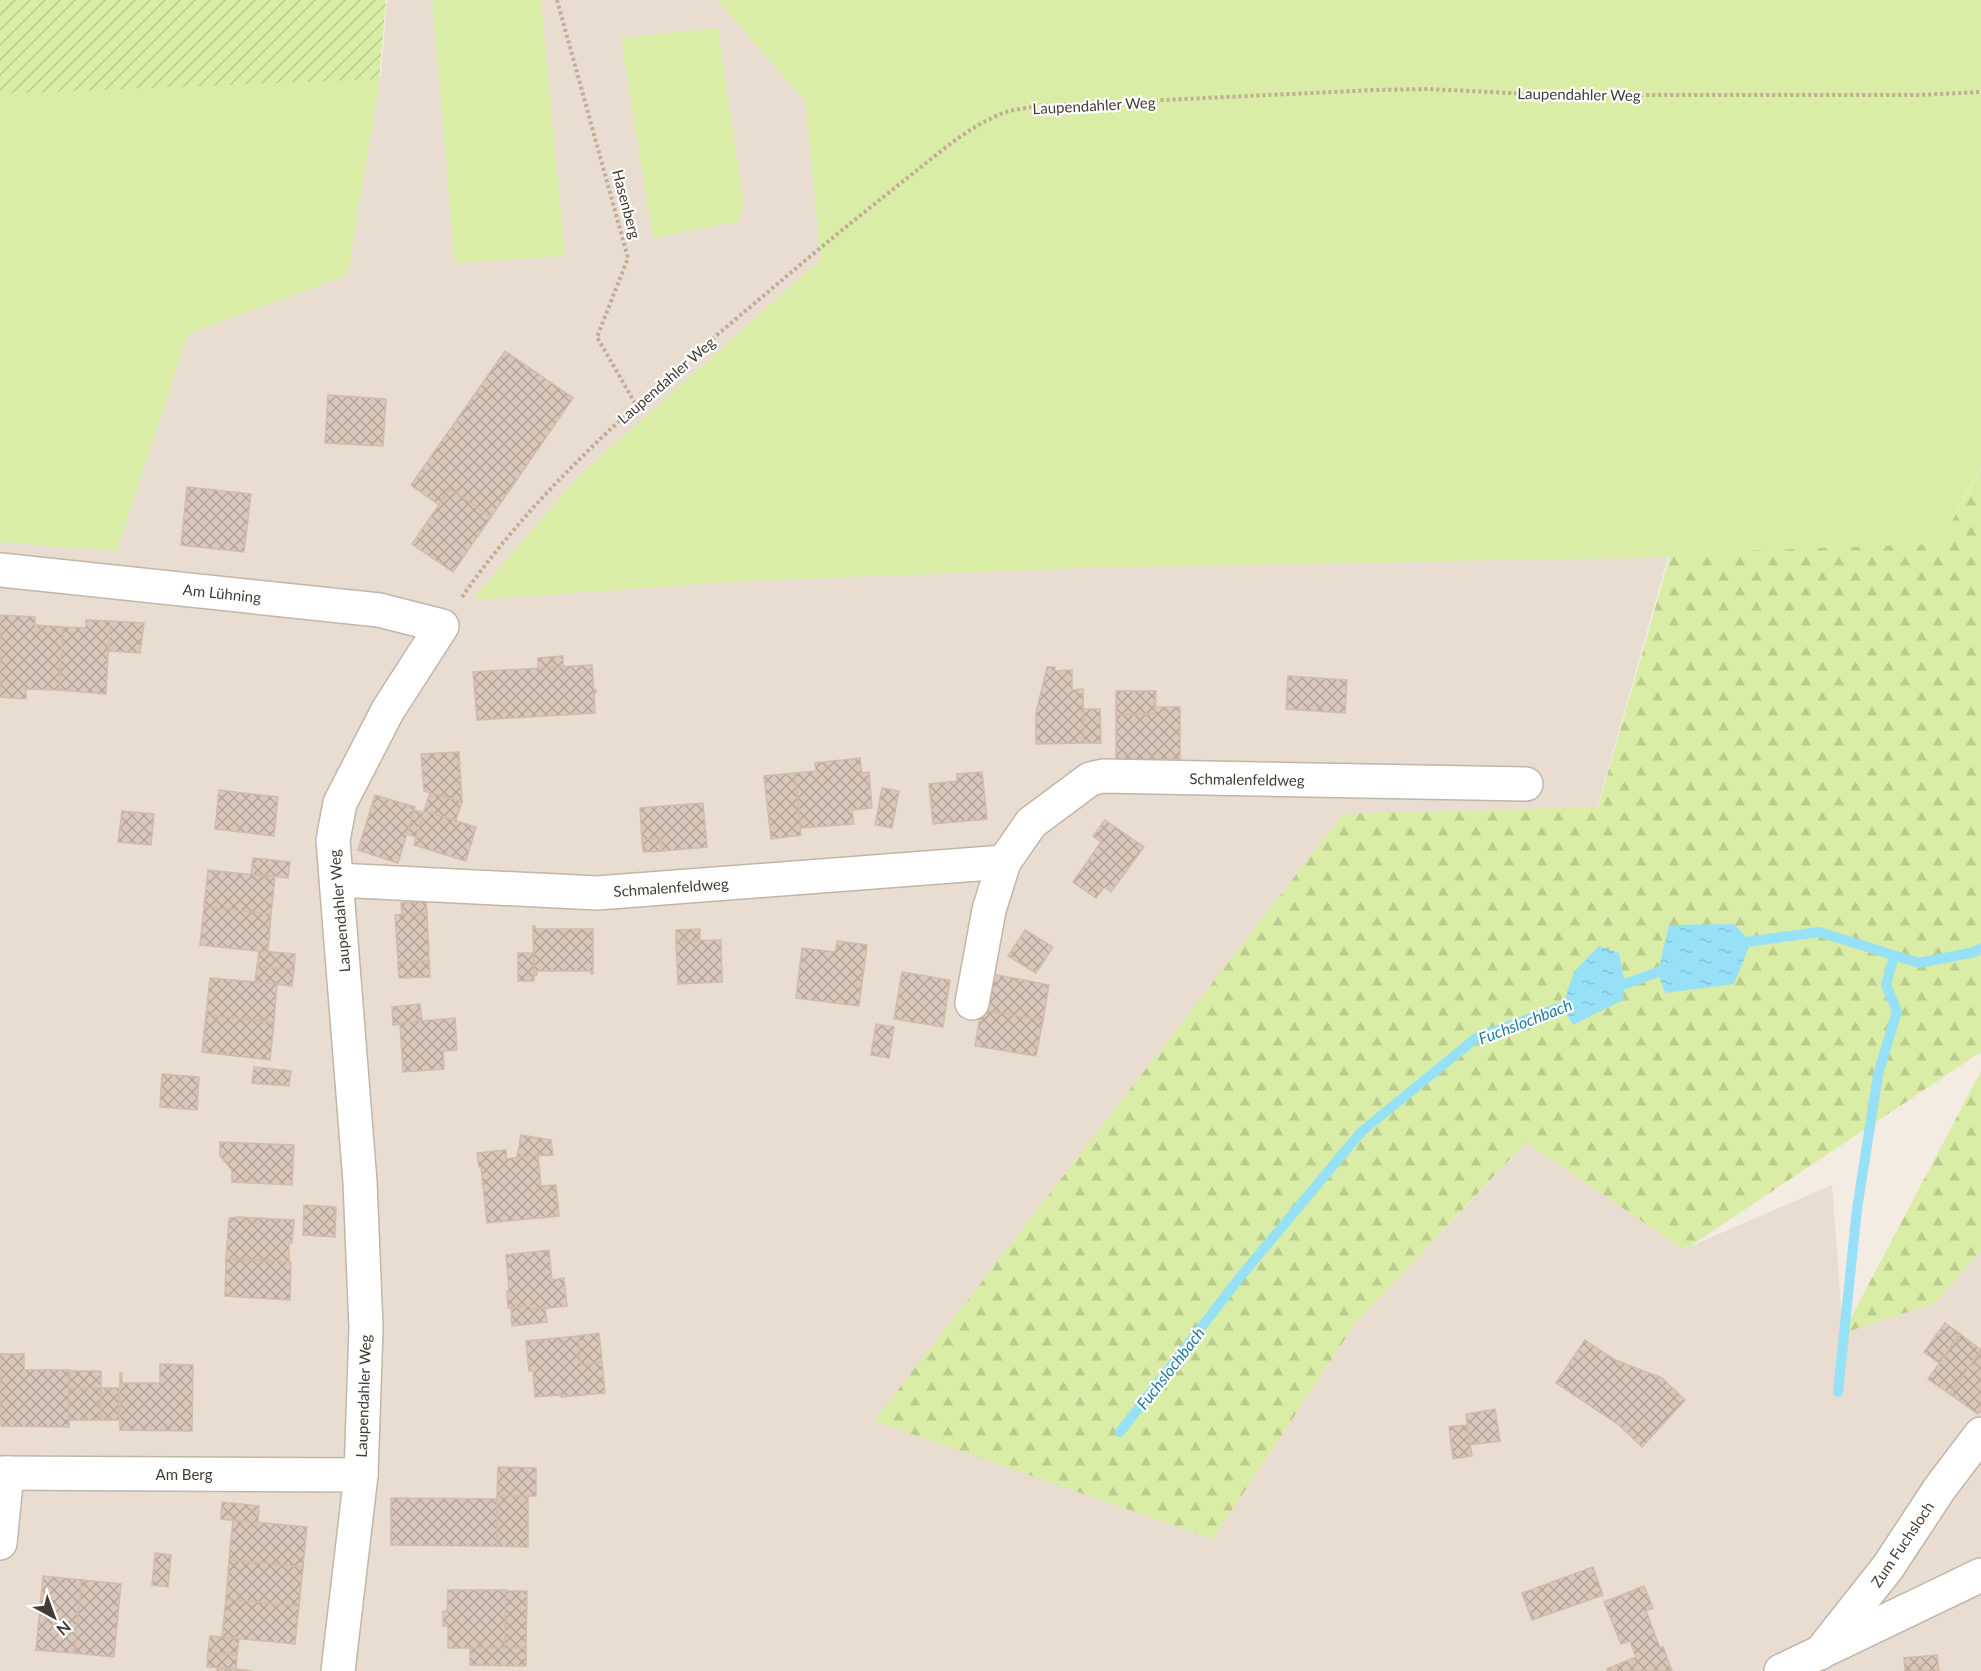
<svg xmlns="http://www.w3.org/2000/svg" width="1981" height="1671" font-family="Lato,sans-serif">
	<defs>
		<pattern id="forest-firs" width="22" height="20" patternUnits="userSpaceOnUse" patternTransform="scale(1.5)"><rect width="22" height="20" fill="#d9eda6"/><path d="M5 1l3.5 6h-7zM16 11l3.5 6h-7z" fill="#bccc8f"/></pattern>
		<pattern id="garden-furrows" width="10" height="10" patternUnits="userSpaceOnUse" patternTransform="scale(1.5)"><rect width="10" height="10" fill="#d9eda6"/><path d="M-1 1l2-2M0 10L10 0M9 11l2-2" fill="none" stroke="#bccc8f"/></pattern>
		<pattern id="water-ripples" width="26" height="14" patternUnits="userSpaceOnUse" patternTransform="scale(1.5)"><rect width="26" height="14" fill="#97e1f8"/><path d="M2 4q2-2 4 0t4 0M15 11q2-2 4 0t4 0" fill="none" stroke="#84c2d5"/></pattern>
		<pattern id="building-cross-hatch" width="8" height="8" patternUnits="userSpaceOnUse" patternTransform="scale(1.5)"><rect width="8" height="8" fill="#d9c8ba"/><path d="M0 0l8 8M0 8l8-8" fill="none" stroke="#b2a498"/></pattern>
	</defs>
	<rect width="100%" height="100%" fill="#f4ece3"/>
	<path fill="#e8ddd0" d="M387 0H717L805 101 821 259 577 478 473 600 746 581 1085 568 1668 557 1597 808 1213 1539 1355 1324 1527 1142 1684 1249 1832 1185 1843 1332 1935 1303 1981 1251V1671H0V542L117 551 188 334 348 275 381 76Z"/>
	<g fill="#d9eda6">
		<path d="M432 0H541L565 256 455 263Z"/>
		<path d="M717 0H1981V468L1939 544 1668 557 1085 568 746 581 472 600 577 478 821 259 805 101Z"/>
		<path d="M718 28 744 206 738 222 653 238 621 38Z"/>
		<path d="M381 76 348 275 188 334 117 551 0 542V94Z"/>
	</g>
	<g fill="url(#forest-firs)">
		<path d="M1981 470V1052L1684 1250 1526 1142 1355 1324 1213 1539 874 1421 1343 814 1598 807 1671 553 1939 544Z"/>
		<path d="M1981 1071V1251L1935 1303 1843 1333Z"/>
	</g>
	<path fill="url(#garden-furrows)" d="M0 0H386L379 79 0 94Z"/>
	<g fill="url(#water-ripples)">
		<path d="M1734 924 1751 942 1734 984 1665 993 1658 972 1669 925Z"/>
		<path d="M1599 946 1619 953 1625 984 1623 1000 1573 1025 1562 1007 1574 972Z"/>
	</g>
	<g fill="none" stroke-linecap="round" stroke-linejoin="round">
		<g stroke="#97e1f8" stroke-width="10">
			<path d="M1739 943 1819 932 1919 963 1975 952 1981 948"/>
			<path d="M1612 989 1671 967"/>
			<path d="M1838 1392 1857 1209 1878 1075 1897 1011 1886 985 1894 956"/>
			<path d="M1120 1432 1241 1276 1361 1132 1476 1038 1575 1002"/>
		</g>
	</g>
	<g fill="url(#building-cross-hatch)" stroke="#d2bba9" stroke-width="1.5">
		<path d="M505 351 573 398 491 517 450 489 439 505 411 485Z"/>
		<path d="M328 395 386 399 383 446 325 443Z"/>
		<path d="M187 487 251 494 244 552 181 545Z"/>
		<path d="M450 489 491 517 453 572 412 544Z"/>
		<path d="M0 615 35 617V625L63 627 59 690 26 689V699L0 697Z"/>
		<path d="M86 620 110 621 106 694 59 690 63 627 86 628Z"/>
		<path d="M110 621 144 623 140 653 109 651Z"/>
		<path d="M563 656V667L538 668V658Z"/>
		<path d="M592 665 594 690H596V693H594L595 713 477 720 473 672Z"/>
		<path d="M1047 667H1055V671L1072 670V690L1083 689 1084 743 1036 744V713Z"/>
		<path d="M1288 676 1347 680 1345 713 1286 709Z"/>
		<path d="M1116 691H1156L1155 714 1116 715Z"/>
		<path d="M1155 707H1180V759L1116 760V715L1155 714Z"/>
		<path d="M1084 709H1100L1101 743H1084Z"/>
		<path d="M459 752 462 802 424 791 421 754Z"/>
		<path d="M860 758 862 773 869 772 872 808 852 810 854 824 801 828 795 773 816 771 815 763Z"/>
		<path d="M982 772 987 819 933 824 929 784 957 781V774Z"/>
		<path d="M795 773 801 835 771 839 764 776Z"/>
		<path d="M882 788 899 791 892 828 875 825Z"/>
		<path d="M219 790 278 797 274 836 215 829Z"/>
		<path d="M430 793 462 802 456 820 424 811Z"/>
		<path d="M375 795 415 807 398 863 358 850Z"/>
		<path d="M703 803 707 847 662 851 660 838 642 840 640 808Z"/>
		<path d="M414 810 424 813 416 837 407 834Z"/>
		<path d="M122 811 154 814 151 845 118 842Z"/>
		<path d="M424 811 476 827 466 861 414 845Z"/>
		<path d="M1105 820 1144 847 1111 892 1104 887 1096 898 1073 882 1101 842 1093 836Z"/>
		<path d="M660 838 662 851 643 852 642 840Z"/>
		<path d="M253 858 290 862 288 878 251 874Z"/>
		<path d="M208 870 275 877 271 914 204 907Z"/>
		<path d="M426 901 427 913 402 915 401 903Z"/>
		<path d="M204 907 271 914 268 952 200 945Z"/>
		<path d="M427 913 429 961 398 962 395 915Z"/>
		<path d="M533 926H535L536 929H593V974H591V971H537V975H534Z"/>
		<path d="M700 929V940L676 941V930Z"/>
		<path d="M1025 930 1053 947 1036 973 1008 956Z"/>
		<path d="M721 940 722 982 678 984 676 941Z"/>
		<path d="M837 941 867 945 859 1006 796 998 802 948 835 952Z"/>
		<path d="M259 951 295 954 294 970 257 966Z"/>
		<rect x="518" y="953" width="16" height="28"/>
		<path d="M429 961 430 977 399 978 398 962Z"/>
		<path d="M257 966 294 970 292 986 255 982Z"/>
		<path d="M902 972 950 980 943 1027 894 1019Z"/>
		<path d="M987 973 1049 985 1043 1020 981 1010Z"/>
		<path d="M210 978 277 984 274 1022 206 1015Z"/>
		<path d="M420 1004 422 1020 393 1025 392 1007Z"/>
		<path d="M981 1010 1043 1020 1036 1056 975 1046Z"/>
		<path d="M206 1015 274 1022 270 1060 202 1052Z"/>
		<path d="M455 1018 457 1050 443 1051 444 1069 403 1072 400 1023Z"/>
		<path d="M876 1024 894 1027 889 1058 871 1055Z"/>
		<path d="M254 1067 291 1071 289 1086 252 1083Z"/>
		<path d="M162 1074 199 1077 197 1110 160 1107Z"/>
		<path d="M521 1135 551 1140 553 1155 517 1157Z"/>
		<path d="M220 1142 294 1145 292 1185 232 1182V1170L220 1156Z"/>
		<path d="M506 1150V1159L538 1155 541 1186 556 1185 559 1216 487 1223 481 1167H479L477 1153Z"/>
		<path d="M304 1205 336 1207 335 1237 303 1235Z"/>
		<path d="M238 1217 294 1220 292 1243H289V1261L291 1262 226 1259 229 1218Z"/>
		<path d="M549 1250 552 1280 564 1278 567 1306 530 1310V1306L508 1308 507 1291H509L506 1255Z"/>
		<path d="M226 1259 291 1262 290 1300 225 1296Z"/>
		<path d="M530 1306V1310L545 1308 547 1322 512 1326 511 1308Z"/>
		<path d="M1945 1323 1960 1334 1939 1363 1924 1352Z"/>
		<path d="M599 1333 602 1362 581 1365 578 1336Z"/>
		<path d="M1960 1334 1981 1350 1950 1394 1928 1379Z"/>
		<path d="M578 1336 581 1365 602 1362 605 1393 561 1397 560 1395 535 1397 533 1371H529L526 1341Z"/>
		<path d="M1585 1340 1615 1360 1662 1378 1685 1400 1642 1447 1619 1425 1556 1383Z"/>
		<path d="M1981 1350V1411L1978 1414 1950 1394Z"/>
		<path d="M0 1354H24V1370H69V1427L0 1426Z"/>
		<path d="M160 1364 193 1365 192 1431 120 1430V1373H122V1383H160Z"/>
		<path d="M70 1371H101V1388H69Z"/>
		<rect x="69" y="1388" width="31" height="32"/>
		<rect x="101" y="1388" width="18" height="32"/>
		<path d="M1495 1409 1500 1441 1470 1445 1466 1414Z"/>
		<path d="M1467 1425 1472 1456 1453 1459 1449 1427Z"/>
		<path d="M498 1467 536 1468V1496H497Z"/>
		<path d="M497 1496H528V1547L497 1546Z"/>
		<path d="M391 1498 497 1499V1546L391 1545Z"/>
		<path d="M222 1502 259 1506 258 1523 221 1519Z"/>
		<path d="M233 1520 307 1527 303 1567 229 1560Z"/>
		<path d="M155 1553 171 1555 168 1587 152 1585Z"/>
		<path d="M229 1560 303 1567 299 1606 226 1599Z"/>
		<path d="M1593 1567 1603 1595 1532 1620 1522 1593Z"/>
		<path d="M43 1576 82 1580 74 1653 36 1650Z"/>
		<path d="M82 1580 121 1584 114 1657 74 1653Z"/>
		<path d="M1644 1586 1653 1608 1646 1611 1660 1648 1663 1647 1672 1671H1608L1607 1669 1636 1657 1630 1641 1621 1644 1604 1602Z"/>
		<path d="M448 1590H506L505 1648H448V1626H443V1611H447Z"/>
		<path d="M506 1591H527L526 1648H505Z"/>
		<path d="M226 1599 299 1606 295 1644 222 1637Z"/>
		<path d="M210 1636 239 1639 237 1655 208 1652Z"/>
		<path d="M470 1648H526V1666L470 1665Z"/>
		<path d="M208 1652 237 1655 236 1669 207 1667Z"/>
		<path d="M1937 1655 1939 1671H1905L1904 1658Z"/>
		<path d="M217 1668 236 1669 252 1671H217Z"/>
	</g>
	<g fill="none" stroke-linecap="round" stroke-linejoin="round">
		<g stroke="#c3b5a7" stroke-width="36">
			<g id="minor">
				<path d="M0 570 379 610 442 626 388 710 340 803 333 840 360 1182 366 1328 361 1475 338 1671"/>
				<path d="M337 880 597 893 1004 862 1031 823 1090 779 1103 776 1526 784"/>
				<path d="M972 1003 989 910 1004 862"/>
				<path d="M0 1473 361 1475"/>
				<path d="M0 1543 7 1473"/>
				<path d="M1820 1653 1888 1567 1940 1488 1981 1434"/>
				<path d="M1781 1671 1981 1575"/>
			</g>
		</g>
		<g stroke="#c3ab94" stroke-width="4" stroke-dasharray="3 3" stroke-linecap="butt">
			<path d="M557 0 628 258 597 337 636 405"/>
			<path d="M462 597C550 470 677 369 794 270 833 237 872 206 911 175 939 153 968 127 1001 114 1011 109 1025 109 1036 106L1375 90 1428 89 1550 95H1919L1981 92"/>
		</g>
		<use href="#minor" stroke="#fff" stroke-width="33"/>
	</g>
	<g text-anchor="middle" dominant-baseline="central" stroke-width="4.5" stroke-linejoin="round" paint-order="stroke">
		<g font-size="15" fill="#463b32" stroke="#fff">
			<text transform="translate(1579 94) rotate(1)">Laupendahler Weg</text>
			<text transform="translate(1094 105) rotate(-3)">Laupendahler Weg</text>
			<text transform="translate(627 204) rotate(75)">Hasenberg</text>
			<text transform="translate(666 380) rotate(-41)">Laupendahler Weg</text>
			<text transform="translate(222 593) rotate(6)">Am Lühning</text>
			<text transform="translate(1247 779) rotate(1)">Schmalenfeldweg</text>
			<text transform="translate(671 887) rotate(-4)">Schmalenfeldweg</text>
			<text transform="translate(339 911) rotate(-95)">Laupendahler Weg</text>
			<text transform="translate(363 1396) rotate(-88)">Laupendahler Weg</text>
			<text x="184" y="1474">Am Berg</text>
			<text transform="translate(1902 1544) rotate(-56)">Zum Fuchsloch</text>
		</g>
		<g font-size="16" font-style="italic" fill="#1d7b9b" stroke="#fff">
			<text transform="translate(1525 1021) rotate(-21)">Fuchslochbach</text>
			<text transform="translate(1170 1368) rotate(-52)">Fuchslochbach</text>
		</g>
	</g>
	<g transform="translate(54 1617) rotate(139)" stroke="#ffffff" stroke-width="4.5" paint-order="stroke">
	<path d="M0-4.5L10 22L0 15L-10 22Z" fill="#463b32"/>
	<text y="-9" font-size="16" font-weight="bold" text-anchor="middle" fill="#463b32">N</text>
	</g>
</svg>
